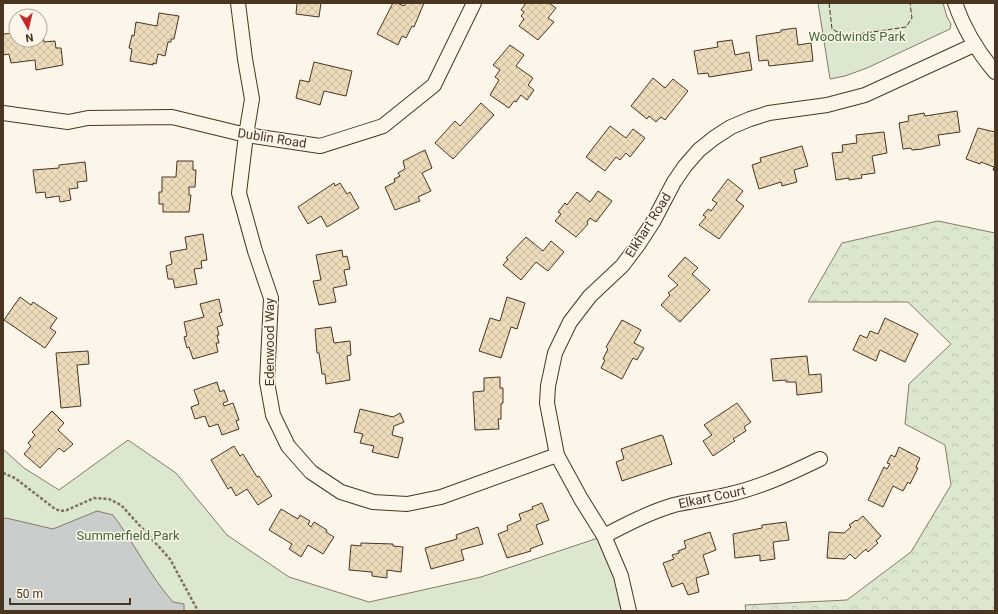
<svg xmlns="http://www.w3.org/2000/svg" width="998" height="614" font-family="Roboto,sans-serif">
	<defs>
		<pattern id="forest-crowns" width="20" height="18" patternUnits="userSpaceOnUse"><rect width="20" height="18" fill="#dce7d0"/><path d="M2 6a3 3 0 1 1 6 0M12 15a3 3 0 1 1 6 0" fill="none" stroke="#bec7b2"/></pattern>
		<pattern id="building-cross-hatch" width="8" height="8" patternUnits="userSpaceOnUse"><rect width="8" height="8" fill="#ecdcbc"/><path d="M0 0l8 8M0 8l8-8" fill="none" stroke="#ccbda1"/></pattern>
	</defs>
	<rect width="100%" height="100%" fill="#fbf6e9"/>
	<path fill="url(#forest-crowns)" stroke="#887966" d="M938 221 995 233V611H746L745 605 847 600 911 552 951 485 945 445 905 424 909 384 951 344 908 302H808L842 243Z"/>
	<g fill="#dce7d0" stroke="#887966">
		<path d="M818 3H943L947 17 951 24 950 29 867 68 845 76 830 79Z"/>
		<path d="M128 440 176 473 227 535 289 577 369 602 481 577 604 536 629 611H3V449L24 468 59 490Z"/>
	</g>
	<path fill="#c9cecd" stroke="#887966" d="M97 511 113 515C134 543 150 576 173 602L184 604V611H3V519L6 518 53 529Z"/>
	<g fill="url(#building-cross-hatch)" stroke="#4a3520">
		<path d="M297 3H321L319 17 296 14Z"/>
		<path d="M393 3H397L404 6 406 3H424L414 27 412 26 406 38 402 36 398 45 377 34Z"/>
		<path d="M526 3H549L556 8 548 18 554 22 538 40 519 26 524 19 521 16 524 12 521 10Z"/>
		<path d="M159 13 179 16 174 39H171V42H168L165 56 158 54 156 64 153 63V65L130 61 132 49 129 48 132 35 134 36 136 22 157 26Z"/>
		<path d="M40 28H42L44 42 55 41 56 48H61L63 65 36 70 35 60 11 63 9 54 3 55V34L16 33V40H40Z"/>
		<path d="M796 28 798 45 811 43 813 61 769 66 768 60 759 61 756 36 781 32V30Z"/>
		<path d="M732 40 735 55 749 52 752 70 709 77 708 73 698 74 694 51 718 47 717 42Z"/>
		<path d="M510 45 524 55 516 66 533 78 528 85 534 90 527 100 521 95 516 102 514 101 509 108 490 95 499 80 495 77 500 70 493 65Z"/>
		<path d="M314 62 352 71 346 96 324 91 320 105 296 98 300 80 309 82Z"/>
		<path d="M653 78 665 88 673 79 688 91 665 120 661 117 656 122 649 116 647 119 631 106Z"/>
		<path d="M481 103 494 115 453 159 435 143 455 121 460 126Z"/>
		<path d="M957 111 960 132 938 135 940 145 925 148 923 149 912 150 911 148 903 149 899 123 909 121 908 116 924 113 925 116Z"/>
		<path d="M610 126 626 138 633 129 645 138 630 157 626 153 620 160 616 157 605 171 586 157Z"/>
		<path d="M978 128 995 132V171L993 170 994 167 981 162 980 164 966 159Z"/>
		<path d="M884 132 887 153 872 156 875 173 861 175 862 178 849 180V178L836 180 832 153 843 152 842 145 857 143 856 135Z"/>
		<path d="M802 146 808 166 794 170 797 182 782 186 781 182 759 189 752 165 761 162 760 158Z"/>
		<path d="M425 150 432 168 422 173 431 191 418 197 420 201 395 210 385 187 395 182 394 179 400 176 398 173 405 169 403 161Z"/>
		<path d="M177 161H193V170H196L195 187H189V195H191L189 212H163V204H159V192H162V177H176Z"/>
		<path d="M85 162 87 181 77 182 78 188 69 189 71 200 60 202 59 196 46 198 45 192 36 193 33 170 59 168V165Z"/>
		<path d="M728 179 743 191 736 200 744 206 719 239 699 225 706 217 703 215 708 209 711 211 717 203 712 200Z"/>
		<path d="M334 183 335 186 340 183 347 194 350 192 359 208 327 227 321 216 308 224 298 207Z"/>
		<path d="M598 191 612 201 596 222 590 218 587 222 588 224 576 237 555 221 561 214 558 212 565 203 567 205 577 192 590 202Z"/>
		<path d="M203 234 207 260 201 261 202 268 194 269 197 284 175 288 173 279H168L166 266 172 264 170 252 187 249 185 237Z"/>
		<path d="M526 237 543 251 551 241 564 252 548 271 536 262 521 280 503 265 508 259 506 258Z"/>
		<path d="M342 250 343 257 347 256 350 269 344 270 347 285 333 288 336 302 319 305 313 281 321 280 316 255Z"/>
		<path d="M685 257 698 268 692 274 710 290 680 322 661 305 670 295 668 293 678 285 668 276Z"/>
		<path d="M20 297 31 305 33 302 57 318 50 328 56 332 45 348 4 320Z"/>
		<path d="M507 297 525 303 517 329 511 327 501 358 479 351 490 318 500 321Z"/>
		<path d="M219 299 222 312 219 313 223 325 217 327 219 335H217L219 343H216L218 352 193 359 189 347 187 348 184 337 187 336 184 322 204 317 200 304Z"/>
		<path d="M885 318 918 334 905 362 880 350 876 361 853 350 860 335 867 338 870 331 878 334Z"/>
		<path d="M622 320 641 330 634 343 644 348 637 360 633 358 622 379 601 368 605 360 603 359 608 349 606 347Z"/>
		<path d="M331 327 334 343 350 341 351 355 347 356 350 380 326 384 325 374H322L319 353H317L315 329Z"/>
		<path d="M88 351 89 364 77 365 81 406 61 408 56 353Z"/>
		<path d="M807 356 809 375 821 374 822 392 797 395 796 382H786V380L773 381 771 359Z"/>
		<path d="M500 377V388H503V403L501 404V419H498L499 429 475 430 473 392 484 391V378Z"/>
		<path d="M217 382 220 392 224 390 228 401 223 403 224 406 233 403 239 420 236 421 239 429 222 435 218 424 209 427 205 416 195 419 191 407 199 404 194 390Z"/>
		<path d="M737 403 751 422 744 427 746 431 733 439 735 441 713 456 703 441 712 435 704 425Z"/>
		<path d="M360 409 393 417 400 413 404 422 394 426 392 435 403 438 398 458 372 452 374 446 360 443 363 434 354 432Z"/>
		<path d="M52 411 64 423 58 430 73 444 64 452 59 448 40 468 24 454 31 446 28 443 35 435 32 432Z"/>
		<path d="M661 435 663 436 672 464 622 481 616 462 624 459 621 449Z"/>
		<path d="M234 446 240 456 243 454 257 477 259 476 272 496 258 505 247 489 236 496 231 487 228 489 211 460Z"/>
		<path d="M899 447 920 458 916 467 918 468 910 484 908 482 903 491 893 486 883 507 868 500 884 467 887 469 890 464 887 463 891 455 895 457Z"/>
		<path d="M542 503 549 520 536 525 543 544 530 549 531 551 507 558 498 534 508 530 507 526 521 520 519 514 533 509 532 507Z"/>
		<path d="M281 509 298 519 300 515 310 521 308 524 311 527 314 522 327 530 326 532 334 537 323 554 308 545 301 557 289 549 292 544 269 530Z"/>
		<path d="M863 516 881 536 876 541 878 543 868 552 866 549 855 559 850 554 845 559 827 558 829 532 844 533 851 527 849 525 856 520 857 521Z"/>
		<path d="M786 522 789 540 773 542 775 559 760 561V555L735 558 733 534 762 528V525Z"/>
		<path d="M478 527 483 544 461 550 464 560 431 569 425 548 457 539 456 535Z"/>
		<path d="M710 532 716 550 703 555 709 574 696 578 699 592 688 595 683 583 672 587 663 563 674 559 672 555 679 553 678 551 686 548 684 541Z"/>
		<path d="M361 543 393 544V546L403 547 401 572 387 570V578L372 576V572L349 570 351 545 361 546Z"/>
	</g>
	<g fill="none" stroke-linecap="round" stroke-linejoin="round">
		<g stroke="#4a3520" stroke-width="16">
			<g id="street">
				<path d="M238 3 245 59 252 99 246 135 239 193 255 251 271 298 267 382 273 415 288 446 311 472 341 492 373 502 407 504 441 497 557 455"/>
				<path d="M955 3C964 29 977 51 995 72"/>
				<path d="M3 113 68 122 88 118 172 117 246 135 320 146 383 126 434 85 474 3"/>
				<path d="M604 536C627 524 650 512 674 505 691 501 709 499 726 495 759 488 789 474 820 459"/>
				<path d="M629 611 621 576 604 536 581 499 557 455 547 403 548 386 555 353 570 322 590 296 622 266 638 245 653 222 674 182 685 166 699 150 714 138 731 127 750 119 769 113 827 105 865 95 974 45"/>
			</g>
		</g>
		<path stroke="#7f6f5c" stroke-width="2.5" stroke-dasharray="3 2" stroke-linecap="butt" d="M3 473 15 478 55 509 61 511 67 510 94 498 109 499 121 505 170 559 198 611"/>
		<use href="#street" stroke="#fbf6e9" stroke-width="14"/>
		<path stroke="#4a3520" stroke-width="1" stroke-dasharray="5 2" stroke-linecap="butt" d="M829 3 832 29 845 36 906 27 912 18 910 3"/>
	</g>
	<g text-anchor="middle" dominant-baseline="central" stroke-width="3" stroke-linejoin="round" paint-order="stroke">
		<g font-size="13" fill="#436837" stroke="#fbf6e9">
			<text x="857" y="36">Woodwinds Park</text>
			<text x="128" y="535">Summerfield Park</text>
		</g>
		<g font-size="13" fill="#4a3520" stroke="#fbf6e9">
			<text transform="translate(272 138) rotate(9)">Dublin Road</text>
			<text transform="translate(648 225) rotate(-58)">Elkhart Road</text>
			<text transform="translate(269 342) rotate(-90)">Edenwood Way</text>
			<text transform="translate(712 497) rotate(-12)">Elkart Court</text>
		</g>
	</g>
	<rect width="998" height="614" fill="none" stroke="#4a3520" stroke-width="8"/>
	<g transform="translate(28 28) rotate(172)"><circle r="19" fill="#fbf6e9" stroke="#b4a999"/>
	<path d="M0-3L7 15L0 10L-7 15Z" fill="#c62828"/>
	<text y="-6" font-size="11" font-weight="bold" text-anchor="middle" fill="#4a3520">N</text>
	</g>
	<path d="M10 598v6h120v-6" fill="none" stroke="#4a3520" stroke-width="2"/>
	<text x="16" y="598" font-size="12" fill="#4a3520" stroke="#fbf6e9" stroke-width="3" paint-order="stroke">50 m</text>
</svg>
